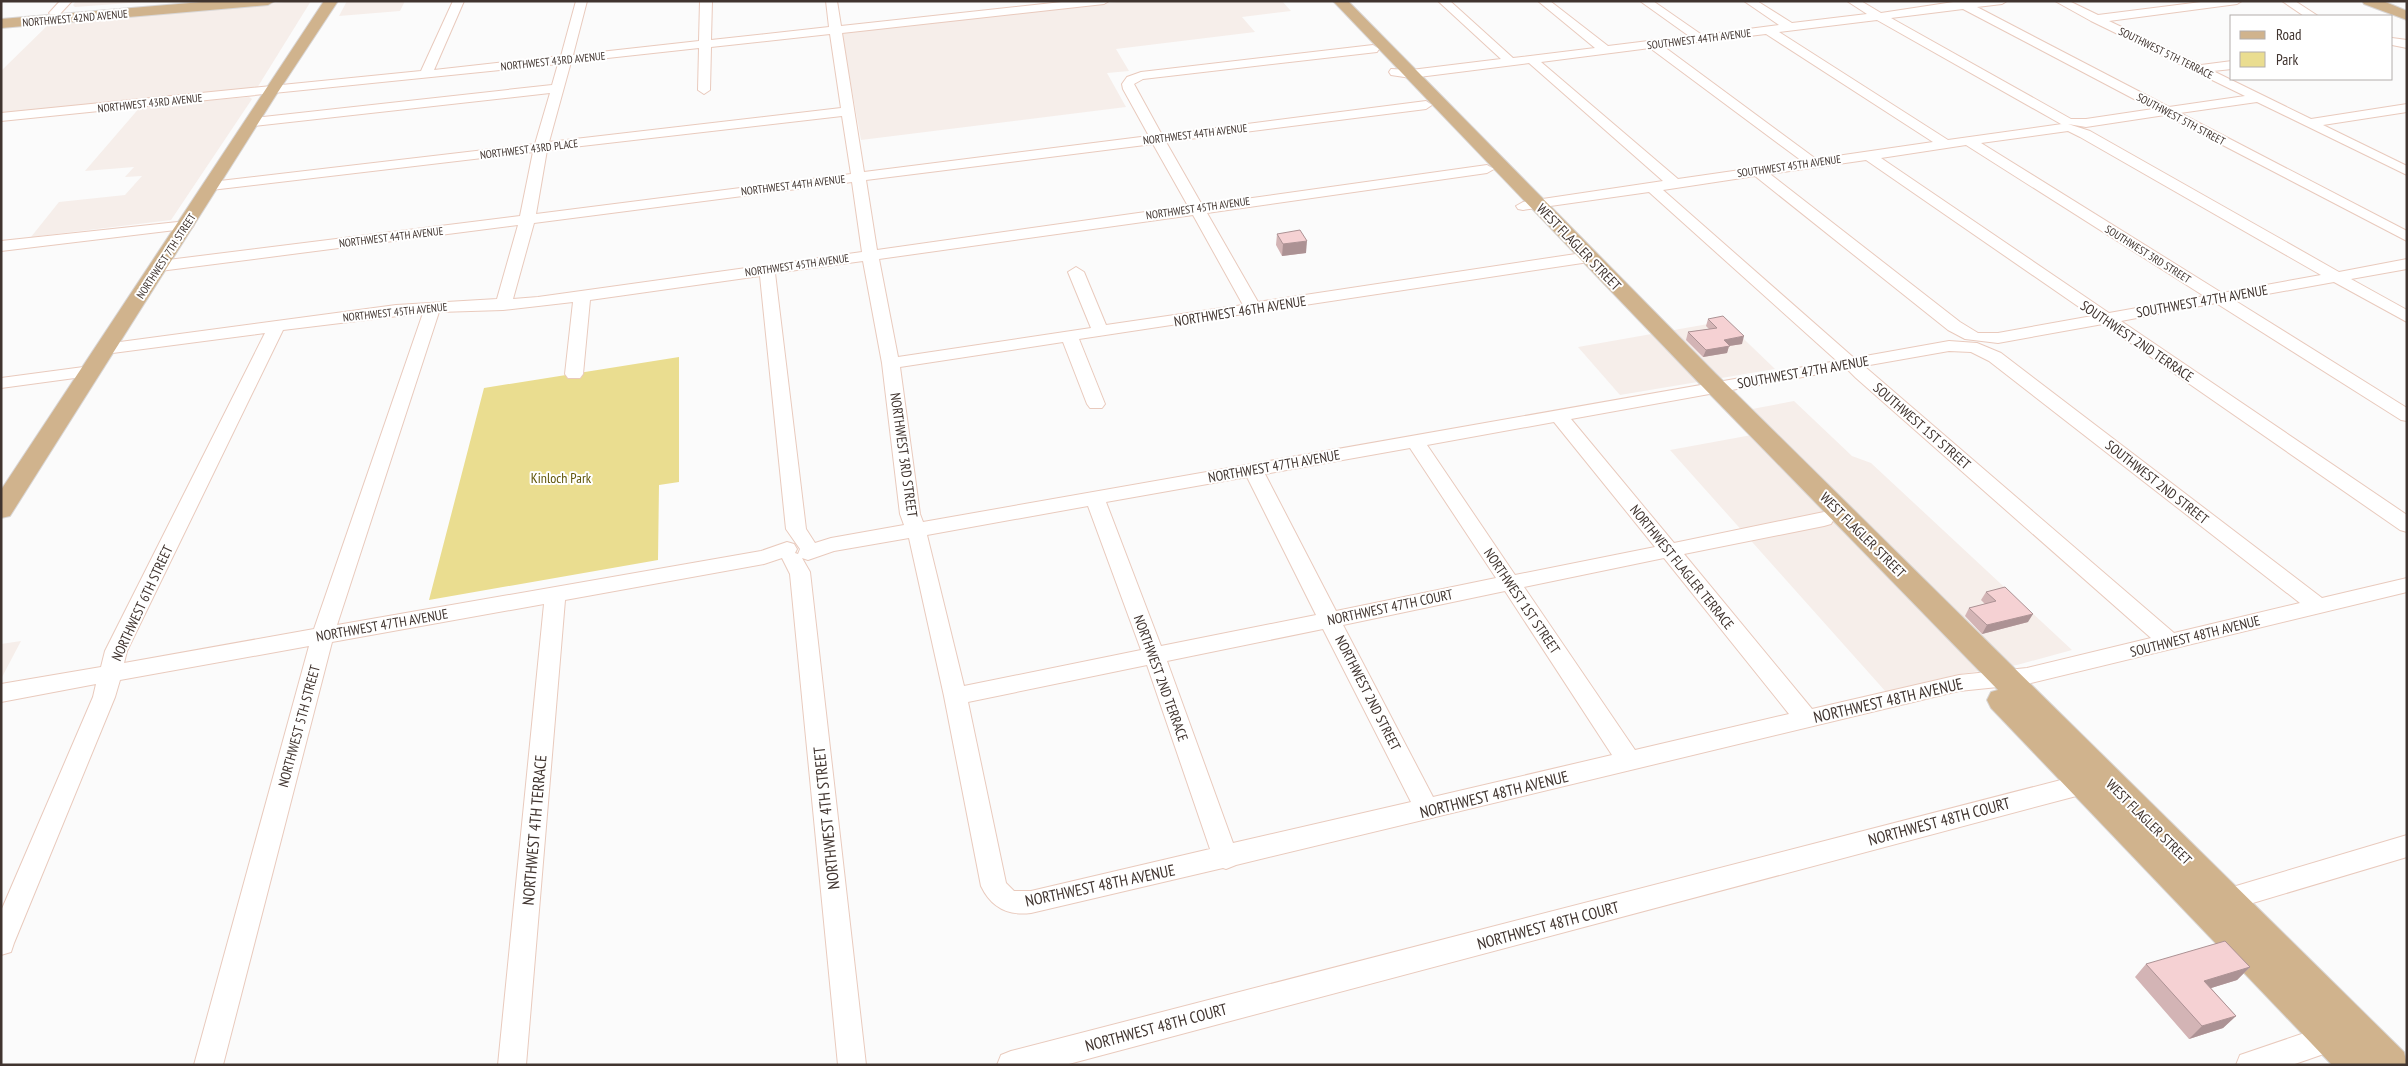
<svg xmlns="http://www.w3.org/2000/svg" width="2408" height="1066" font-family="'PT Sans Narrow',sans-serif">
	<rect width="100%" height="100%" fill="#fbfbfb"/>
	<g fill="#f6eeea">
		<path d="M76 1H156L75 7 73 5Z"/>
		<path d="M297 1H311L257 88 1 114V71L50 23Z"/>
		<path d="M347 1H405L400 11 339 16Z"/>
		<path d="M1126 1H1282L1291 11 1242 17 1255 32 1116 49 1129 71 1107 73 1126 107 861 140 842 35 844 33Z"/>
		<path d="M249 97 252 99 248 105 171 220 31 237 59 202 125 195 142 176 125 177 134 167 85 171 141 106Z"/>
		<path d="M1725 321 1775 369 1620 395 1578 347Z"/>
		<path d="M1794 401 1852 456 1871 463 2072 650 2017 665 1955 675 1886 692 1670 450 1768 432 1747 410Z"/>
		<path d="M21 641 1 679V644Z"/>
	</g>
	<path fill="#eadd90" d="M679 357V482L659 485 658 560 429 600 484 388Z"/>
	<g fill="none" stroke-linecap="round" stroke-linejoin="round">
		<g stroke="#e9cabd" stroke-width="2">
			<g id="minor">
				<path d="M60 1H72L59 15H51L49 13Z"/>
				<path d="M453 1H464L434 70 561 56 576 1H587L573 55 699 41 700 1H712L711 40 829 27 826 1H837L841 26 1071 1H1109L1104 4 842 33 864 172 1149 136 1123 89 1122 84 1127 77 1141 72 1373 45 1379 49 1377 52 1143 79 1134 84 1162 135 1426 101 1432 105 1426 109 1166 142 1202 205 1487 165 1494 169 1487 173 1207 213 1258 302 1589 252 1597 257 1589 262 1079 339 1105 404 1102 408H1090L1087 404 1063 342 900 367 920 514 923 522 1837 361 1649 192 1523 210 1518 209 1516 206 1523 202 1663 181 1529 63 1411 78 1391 75 1389 72 1391 69 1411 70 1501 59 1438 1H1450L1513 58 1595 48 1538 1H1550L1608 46 1689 36 1640 1H1653L1702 35 1779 25 1744 1H1757L1792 23 1867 14 1847 1H1861L1881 13 1960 1H2007L2002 4 1977 7 2169 107 2245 96 2091 21 2055 1H2069L2098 15 2209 1H2242L2237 4 2109 21 2201 65 2232 61V69L2213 71 2311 119 2407 104V112L2323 125 2407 166V175L2257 102 2180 113 2407 231V241L2165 115 2086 127 2068 124 2090 131 2339 272 2407 259V269L2351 279 2407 310V322L2334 282 2234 300 2407 408V421L2401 420 2216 303 2121 321 2407 515V532L2400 530 2103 324 1998 343 1965 339 1948 330 1755 176 1663 190 1854 358 1949 341 1977 343 2001 353 2322 598 2407 578V592L2027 684 1959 691 1236 865 1226 869 1223 868 1031 913C1007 916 991 907 981 886L944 696 909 538 834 551 808 560 802 558 810 572 866 1065H838L790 574 782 558 764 564 565 600 526 1065H498L544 604 332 642 223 1065H194L309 646 120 680 115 697 14 943 11 952 1 955V911L93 697 96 684 1 702V684L101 667 105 651 265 333 105 354 99 353 97 349 99 345 105 344 396 305 497 299 518 225 160 271 152 266 160 261 520 216 533 152 211 190 204 186 211 182 535 144 550 93 253 126 246 122 253 118 552 85 558 64 1 121V113L421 71ZM1963 9 2153 109 2086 119H2071L1891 18ZM1877 20 2061 124H2062L1948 140 1779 32ZM830 34 841 108 549 142 571 62 699 48 698 90 704 94 710 90 711 47ZM1766 34 1933 142 1816 159 1663 46ZM1650 48 1802 161 1678 179 1541 62ZM842 116 851 174 536 214 547 150ZM2068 131 2080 137 2321 275 2222 293 1981 143ZM1153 144 1188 206 877 250 866 180ZM1966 145 2204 296 2109 313 1881 158ZM1866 160 2092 316 1998 333H1978L1960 322 1770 174ZM852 182 862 252 538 297 513 299 534 223ZM1193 215 1243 305 1106 325 1084 272 1076 267 1068 272 1091 328 898 357 879 259ZM863 261 882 363 900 514 904 525 831 538 815 543 806 529 775 273ZM760 276 786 529 800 549 798 554 795 553 797 549 794 544 787 542 761 551 337 625 439 312 503 310 573 302 565 374 568 378H580L583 374 590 300ZM423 313 314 629 124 663 127 651 283 330ZM1949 351 1971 352 1989 361 2300 603 2174 633 1864 366ZM1847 369 1856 378 2151 638 2027 668 1959 675 1812 709 1684 554 1824 526 1831 524 1834 519 1831 514 1824 512 1674 543 1571 419ZM1554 422 1655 547 1515 575 1427 445ZM1410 448 1496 578 1336 611 1265 474ZM1247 477 1316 615 1161 646 1106 502ZM1088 506 1141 650 964 686 927 535ZM1664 558 1789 714 1635 750 1524 587ZM1505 591 1612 755 1433 797 1343 625ZM1323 629 1411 802 1233 843 1167 661ZM1147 665 1210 849 1031 891H1014L1006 883 968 702Z"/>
				<path d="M2282 1H2295L2318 16H2304Z"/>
				<path d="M2392 38 2407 40V48L2392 45Z"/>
				<path d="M187 221 194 225 192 228 1 251V241Z"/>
				<path d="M91 366 97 367 100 371 97 375 1 388V378Z"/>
				<path d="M2084 774 2093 777 2096 784 2093 791 2084 794 1065 1065H997L1001 1055 1011 1051Z"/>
				<path d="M2407 835V857L2226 911 2217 908 2213 900 2217 892 2226 889Z"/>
				<path d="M2331 1024 2341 1028 2345 1038 2341 1048 2292 1065H2236L2240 1055Z"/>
			</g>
		</g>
		<g stroke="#d9d6d5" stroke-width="2">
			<g id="major">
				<path d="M214 1H275L268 5 1 28V19Z"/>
				<path d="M324 1H338L276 95 10 516 1 518V490Z"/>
				<path d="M1333 1H1348L1716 374 2404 1052 2407 1065H2332L1991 708 1987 700 1991 692 1998 690 1700 384Z"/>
				<path d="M2362 1H2383L2407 11V20L2364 4Z"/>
			</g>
		</g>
		<use href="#minor" fill="#fff" fill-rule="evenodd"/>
		<use href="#major" fill="#d0b38d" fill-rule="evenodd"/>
	</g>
	<g fill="#d3b4b5">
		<path d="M1277 234 1306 253 1282 256 1276 245Z"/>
		<path d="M1708 319 1742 344 1729 346 1727 353 1703 357 1686 340 1688 332 1709 329 1706 326Z"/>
		<path d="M1986 592 2028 622 1982 634 1965 616 1969 608 1985 604 1981 600Z"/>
		<path d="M2146 964 2250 967 2237 980 2211 988 2236 1016 2223 1028 2189 1039 2135 977Z"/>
	</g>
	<g fill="#ac9294">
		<path d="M1307 241 1306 253 1282 256 1283 244Z"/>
		<path d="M1744 336 1742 344 1729 346 1727 353 1703 357 1706 350 1724 340Z"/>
		<path d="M2033 614 2028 622 1982 634 1987 625Z"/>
		<path d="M2250 967 2237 980 2192 994 2204 981Z"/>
		<path d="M2236 1016 2223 1028 2189 1039 2202 1026Z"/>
	</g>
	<g fill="#f5d1d3" stroke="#ac9294">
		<path d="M1300 230 1307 241 1283 244 1277 234Z"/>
		<path d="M1723 316 1744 336 1724 340 1730 346 1706 350 1688 332 1717 328 1708 319Z"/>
		<path d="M2005 587 2033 614 1987 625 1969 608 1996 601 1986 592Z"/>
		<path d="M2225 941 2250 967 2204 981 2236 1016 2202 1026 2146 964Z"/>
	</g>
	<g text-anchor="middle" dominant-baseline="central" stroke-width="4" stroke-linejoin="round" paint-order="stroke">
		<g font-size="11" fill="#40342f" stroke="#fff">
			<text transform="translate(75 18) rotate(-5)">NORTHWEST 42ND AVENUE</text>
			<text transform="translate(1699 39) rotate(-7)">SOUTHWEST 44TH AVENUE</text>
			<text transform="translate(2166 53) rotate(26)">SOUTHWEST 5TH TERRACE</text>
			<text transform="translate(553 61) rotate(-6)">NORTHWEST 43RD AVENUE</text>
			<text transform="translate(150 103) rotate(-6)">NORTHWEST 43RD AVENUE</text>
			<text transform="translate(2181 119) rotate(28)">SOUTHWEST 5TH STREET</text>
			<text transform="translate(1195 134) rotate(-7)">NORTHWEST 44TH AVENUE</text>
			<text transform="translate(529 149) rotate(-7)">NORTHWEST 43RD PLACE</text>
			<text transform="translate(1789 166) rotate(-8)">SOUTHWEST 45TH AVENUE</text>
			<text transform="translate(793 185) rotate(-7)">NORTHWEST 44TH AVENUE</text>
			<text transform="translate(1198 208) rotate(-8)">NORTHWEST 45TH AVENUE</text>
			<text transform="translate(391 237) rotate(-7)">NORTHWEST 44TH AVENUE</text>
			<text transform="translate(2148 254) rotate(32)">SOUTHWEST 3RD STREET</text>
			<text transform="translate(166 256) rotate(-57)">NORTHWEST 7TH STREET</text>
			<text transform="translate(797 265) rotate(-8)">NORTHWEST 45TH AVENUE</text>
			<text transform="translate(395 312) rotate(-6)">NORTHWEST 45TH AVENUE</text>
		</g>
		<g font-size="14" fill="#40342f" stroke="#fff">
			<text transform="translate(1579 247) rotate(46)">WEST FLAGLER STREET</text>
			<text transform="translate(2202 301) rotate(-10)">SOUTHWEST 47TH AVENUE</text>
			<text transform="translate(1240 311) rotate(-9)">NORTHWEST 46TH AVENUE</text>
			<text transform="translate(2137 341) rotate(34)">SOUTHWEST 2ND TERRACE</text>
			<text transform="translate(1803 372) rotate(-10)">SOUTHWEST 47TH AVENUE</text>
			<text transform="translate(1922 426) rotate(41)">SOUTHWEST 1ST STREET</text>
			<text transform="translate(904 455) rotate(82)">NORTHWEST 3RD STREET</text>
			<text transform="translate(1274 466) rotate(-10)">NORTHWEST 47TH AVENUE</text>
			<text transform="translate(2157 482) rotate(38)">SOUTHWEST 2ND STREET</text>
			<text transform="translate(1863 535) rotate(45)">WEST FLAGLER STREET</text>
			<text transform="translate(1682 567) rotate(51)">NORTHWEST FLAGLER TERRACE</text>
			<text transform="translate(1522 601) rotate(56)">NORTHWEST 1ST STREET</text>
			<text transform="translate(142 603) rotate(-65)">NORTHWEST 6TH STREET</text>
			<text transform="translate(1390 607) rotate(-12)">NORTHWEST 47TH COURT</text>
			<text transform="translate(382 625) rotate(-10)">NORTHWEST 47TH AVENUE</text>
			<text transform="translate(2195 636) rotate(-14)">SOUTHWEST 48TH AVENUE</text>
			<text transform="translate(1161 678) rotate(70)">NORTHWEST 2ND TERRACE</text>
			<text transform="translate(1368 693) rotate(63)">NORTHWEST 2ND STREET</text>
			<text transform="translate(299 726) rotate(-75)">NORTHWEST 5TH STREET</text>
			<text transform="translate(2149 822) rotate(45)">WEST FLAGLER STREET</text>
		</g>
		<g font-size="14" fill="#605509" stroke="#fff">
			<text x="561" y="478">Kinloch Park</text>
		</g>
		<g font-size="16" fill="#40342f" stroke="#fff">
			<text transform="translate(1888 700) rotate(-13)">NORTHWEST 48TH AVENUE</text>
			<text transform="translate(1494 794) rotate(-14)">NORTHWEST 48TH AVENUE</text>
			<text transform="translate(826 818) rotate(-96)">NORTHWEST 4TH STREET</text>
			<text transform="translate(1939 821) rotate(-15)">NORTHWEST 48TH COURT</text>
			<text transform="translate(534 830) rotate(-85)">NORTHWEST 4TH TERRACE</text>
			<text transform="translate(1100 885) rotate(-12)">NORTHWEST 48TH AVENUE</text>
			<text transform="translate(1548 925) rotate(-15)">NORTHWEST 48TH COURT</text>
			<text transform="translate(1156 1027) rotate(-15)">NORTHWEST 48TH COURT</text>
		</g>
	</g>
	<rect width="2408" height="1066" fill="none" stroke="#40342f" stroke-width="5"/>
	<rect x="2230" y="15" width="162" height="65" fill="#ffffff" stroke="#b3aeac"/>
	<rect x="2240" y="31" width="25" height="8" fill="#d0b38d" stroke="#b3aeac"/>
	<text x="2276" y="40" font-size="15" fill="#40342f">Road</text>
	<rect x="2240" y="52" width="25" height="15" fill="#eadd90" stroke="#b3aeac"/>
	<text x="2276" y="65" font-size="15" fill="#40342f">Park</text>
</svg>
